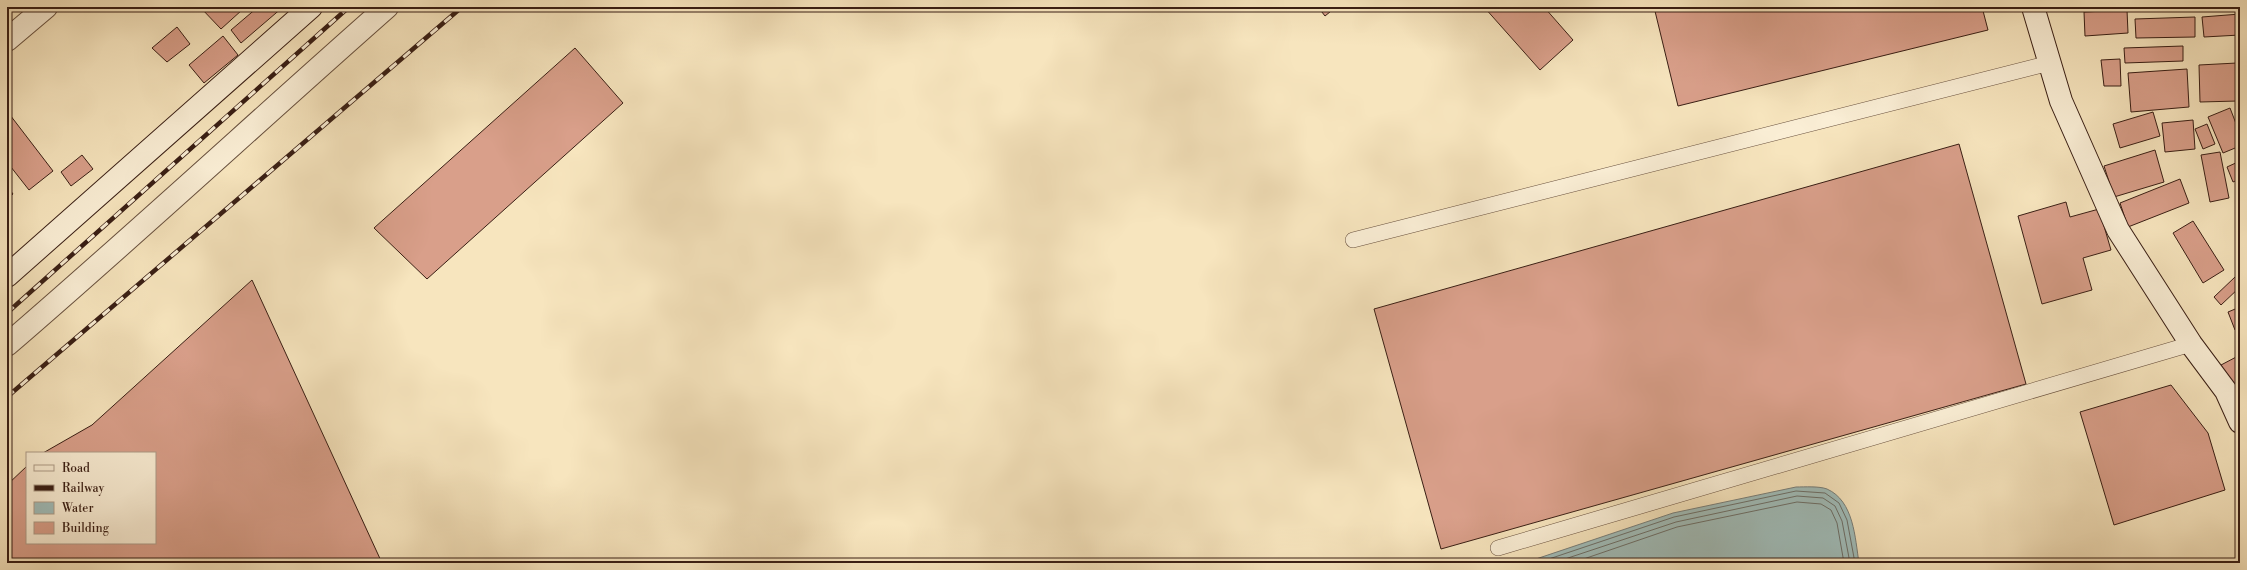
<svg xmlns="http://www.w3.org/2000/svg" width="2247" height="570" font-family="'Libre Bodoni',serif">
	<rect width="100%" height="100%" fill="#f7e5be"/>
	<filter id="stains"><feTurbulence type="fractalNoise" baseFrequency=".005" numOctaves="4"/><feColorMatrix values="0 0 0 0 .2 0 0 0 0 .09 0 0 0 0 .02 0 0 0 .5 -.17"/></filter>
	<radialGradient id="worn" r=".72"><stop offset=".6" stop-color="#630" stop-opacity="0"/><stop offset="1" stop-color="#630" stop-opacity=".3"/></radialGradient>
	<path fill="#a0bdba" stroke="#777d78" d="M1796 487C1805 487 1819 486 1827 489 1854 501 1855 538 1859 563H1524L1673 513Z"/>
	<g fill="none" stroke-linecap="round" stroke-linejoin="round">
		<g stroke="#6c6e67" stroke-width="1">
			<path d="M1537 563 1674 517 1796 491 1825 493 1839 503 1847 520 1855 563"/>
			<path d="M1553 563 1676 522 1797 496 1823 498 1835 506 1842 521 1850 563"/>
			<path d="M1572 563 1677 527 1797 502 1821 504 1831 510 1837 523 1844 563"/>
		</g>
	</g>
	<g fill="#d99f8a" stroke="#391e14">
		<path d="M200 7H239L242 10 221 29Z"/>
		<path d="M258 7H283L241 43 231 30Z"/>
		<path d="M1318 7H1336L1325 16Z"/>
		<path d="M1484 7H1544L1573 40 1540 70Z"/>
		<path d="M1654 7H1982L1988 30 1678 106Z"/>
		<path d="M2127 10 2128 33 2085 36 2084 12Z"/>
		<path d="M2240 14V35L2204 37 2202 17Z"/>
		<path d="M2195 17V37L2136 38 2135 19Z"/>
		<path d="M177 27 190 44 167 62 152 48Z"/>
		<path d="M223 36 238 55 204 83 189 65Z"/>
		<path d="M2183 46V61L2125 63 2124 48Z"/>
		<path d="M575 48 623 103 427 279 374 228Z"/>
		<path d="M2120 59 2121 86H2104L2101 60Z"/>
		<path d="M2237 63 2238 101 2200 102 2199 65Z"/>
		<path d="M2187 69 2189 107 2131 112 2128 73Z"/>
		<path d="M2230 108 2240 134V146L2223 153 2208 117Z"/>
		<path d="M7 111 53 171 29 190 7 162Z"/>
		<path d="M2153 112 2160 136 2120 148 2113 124Z"/>
		<path d="M2193 120 2195 149 2165 152 2162 123Z"/>
		<path d="M2207 124 2215 144 2203 149 2195 129Z"/>
		<path d="M1959 144 2026 384 1441 549 1374 309Z"/>
		<path d="M2155 150 2164 182 2114 197 2104 166Z"/>
		<path d="M2220 152 2229 198 2210 202 2201 155Z"/>
		<path d="M82 155 93 169 71 186 61 172Z"/>
		<path d="M2240 161V179L2233 182 2227 167Z"/>
		<path d="M2180 179 2189 203 2128 227 2120 203Z"/>
		<path d="M7 186 13 194 7 199Z"/>
		<path d="M2066 202 2070 217 2099 209 2111 250 2083 258 2092 290 2042 304 2018 216Z"/>
		<path d="M2193 221 2224 270 2203 283 2173 233Z"/>
		<path d="M2235 277 2240 282V287L2221 305 2214 297Z"/>
		<path d="M252 280 382 563H7V485L27 466V543H155V453H43L92 425Z"/>
		<path d="M2240 307V328L2235 330 2228 312Z"/>
		<path d="M2240 355V404L2221 365Z"/>
		<path d="M2171 385 2208 433 2225 490 2114 525 2080 412Z"/>
	</g>
	<g fill="none" stroke-linecap="round" stroke-linejoin="round">
		<g stroke="#68503e" stroke-width="16">
			<g id="lane">
				<path d="M1353 240 2050 63"/>
				<path d="M1498 548 2191 344"/>
			</g>
		</g>
		<g stroke="#68503e" stroke-width="24">
			<g id="street">
				<path d="M7 40 46 7"/>
				<path d="M7 345C136 234 260 119 387 7"/>
			</g>
		</g>
		<g stroke="#391e14" stroke-width="24">
			<g id="secondary">
				<path d="M2033 7 2061 101 2118 230 2191 344 2226 391 2240 422"/>
				<path d="M7 276 311 7"/>
			</g>
		</g>
		<use href="#lane" stroke="#faeed5" stroke-width="15"/>
		<use href="#street" stroke="#faeed5" stroke-width="22"/>
		<use href="#secondary" stroke="#faeed5" stroke-width="22"/>
		<g stroke="#391e14" stroke-width="4.5">
			<g id="rail">
				<path d="M7 313 349 7"/>
				<path d="M7 397 462 7"/>
			</g>
		</g>
		<use href="#rail" stroke="#faeed5" stroke-width="3" stroke-dasharray="9" stroke-linecap="butt"/>
	</g>
	<rect width="2247" height="570" fill="none" stroke="#f7e5be" stroke-width="24"/>
	<rect x="8" y="8" width="2231" height="554" fill="none" stroke="#391e14" stroke-width="2"/>
	<rect x="12" y="12" width="2223" height="546" fill="none" stroke="#391e14"/>
	<rect x="26" y="452" width="130" height="92" fill="#faeed5" stroke="#ad9b88"/>
	<rect x="34" y="465" width="20" height="6" fill="#faeed5" stroke="#ad9b88"/>
	<text x="62" y="472" font-size="12" fill="#391e14">Road</text>
	<rect x="34" y="485" width="20" height="6" fill="#391e14" stroke="#ad9b88"/>
	<text x="62" y="492" font-size="12" fill="#391e14">Railway</text>
	<rect x="34" y="502" width="20" height="12" fill="#a0bdba" stroke="#ad9b88"/>
	<text x="62" y="512" font-size="12" fill="#391e14">Water</text>
	<rect x="34" y="522" width="20" height="12" fill="#d99f8a" stroke="#ad9b88"/>
	<text x="62" y="532" font-size="12" fill="#391e14">Building</text>
	<rect width="100%" height="100%" filter="url(#stains)"/>
	<rect width="100%" height="100%" fill="url(#worn)"/>
</svg>
